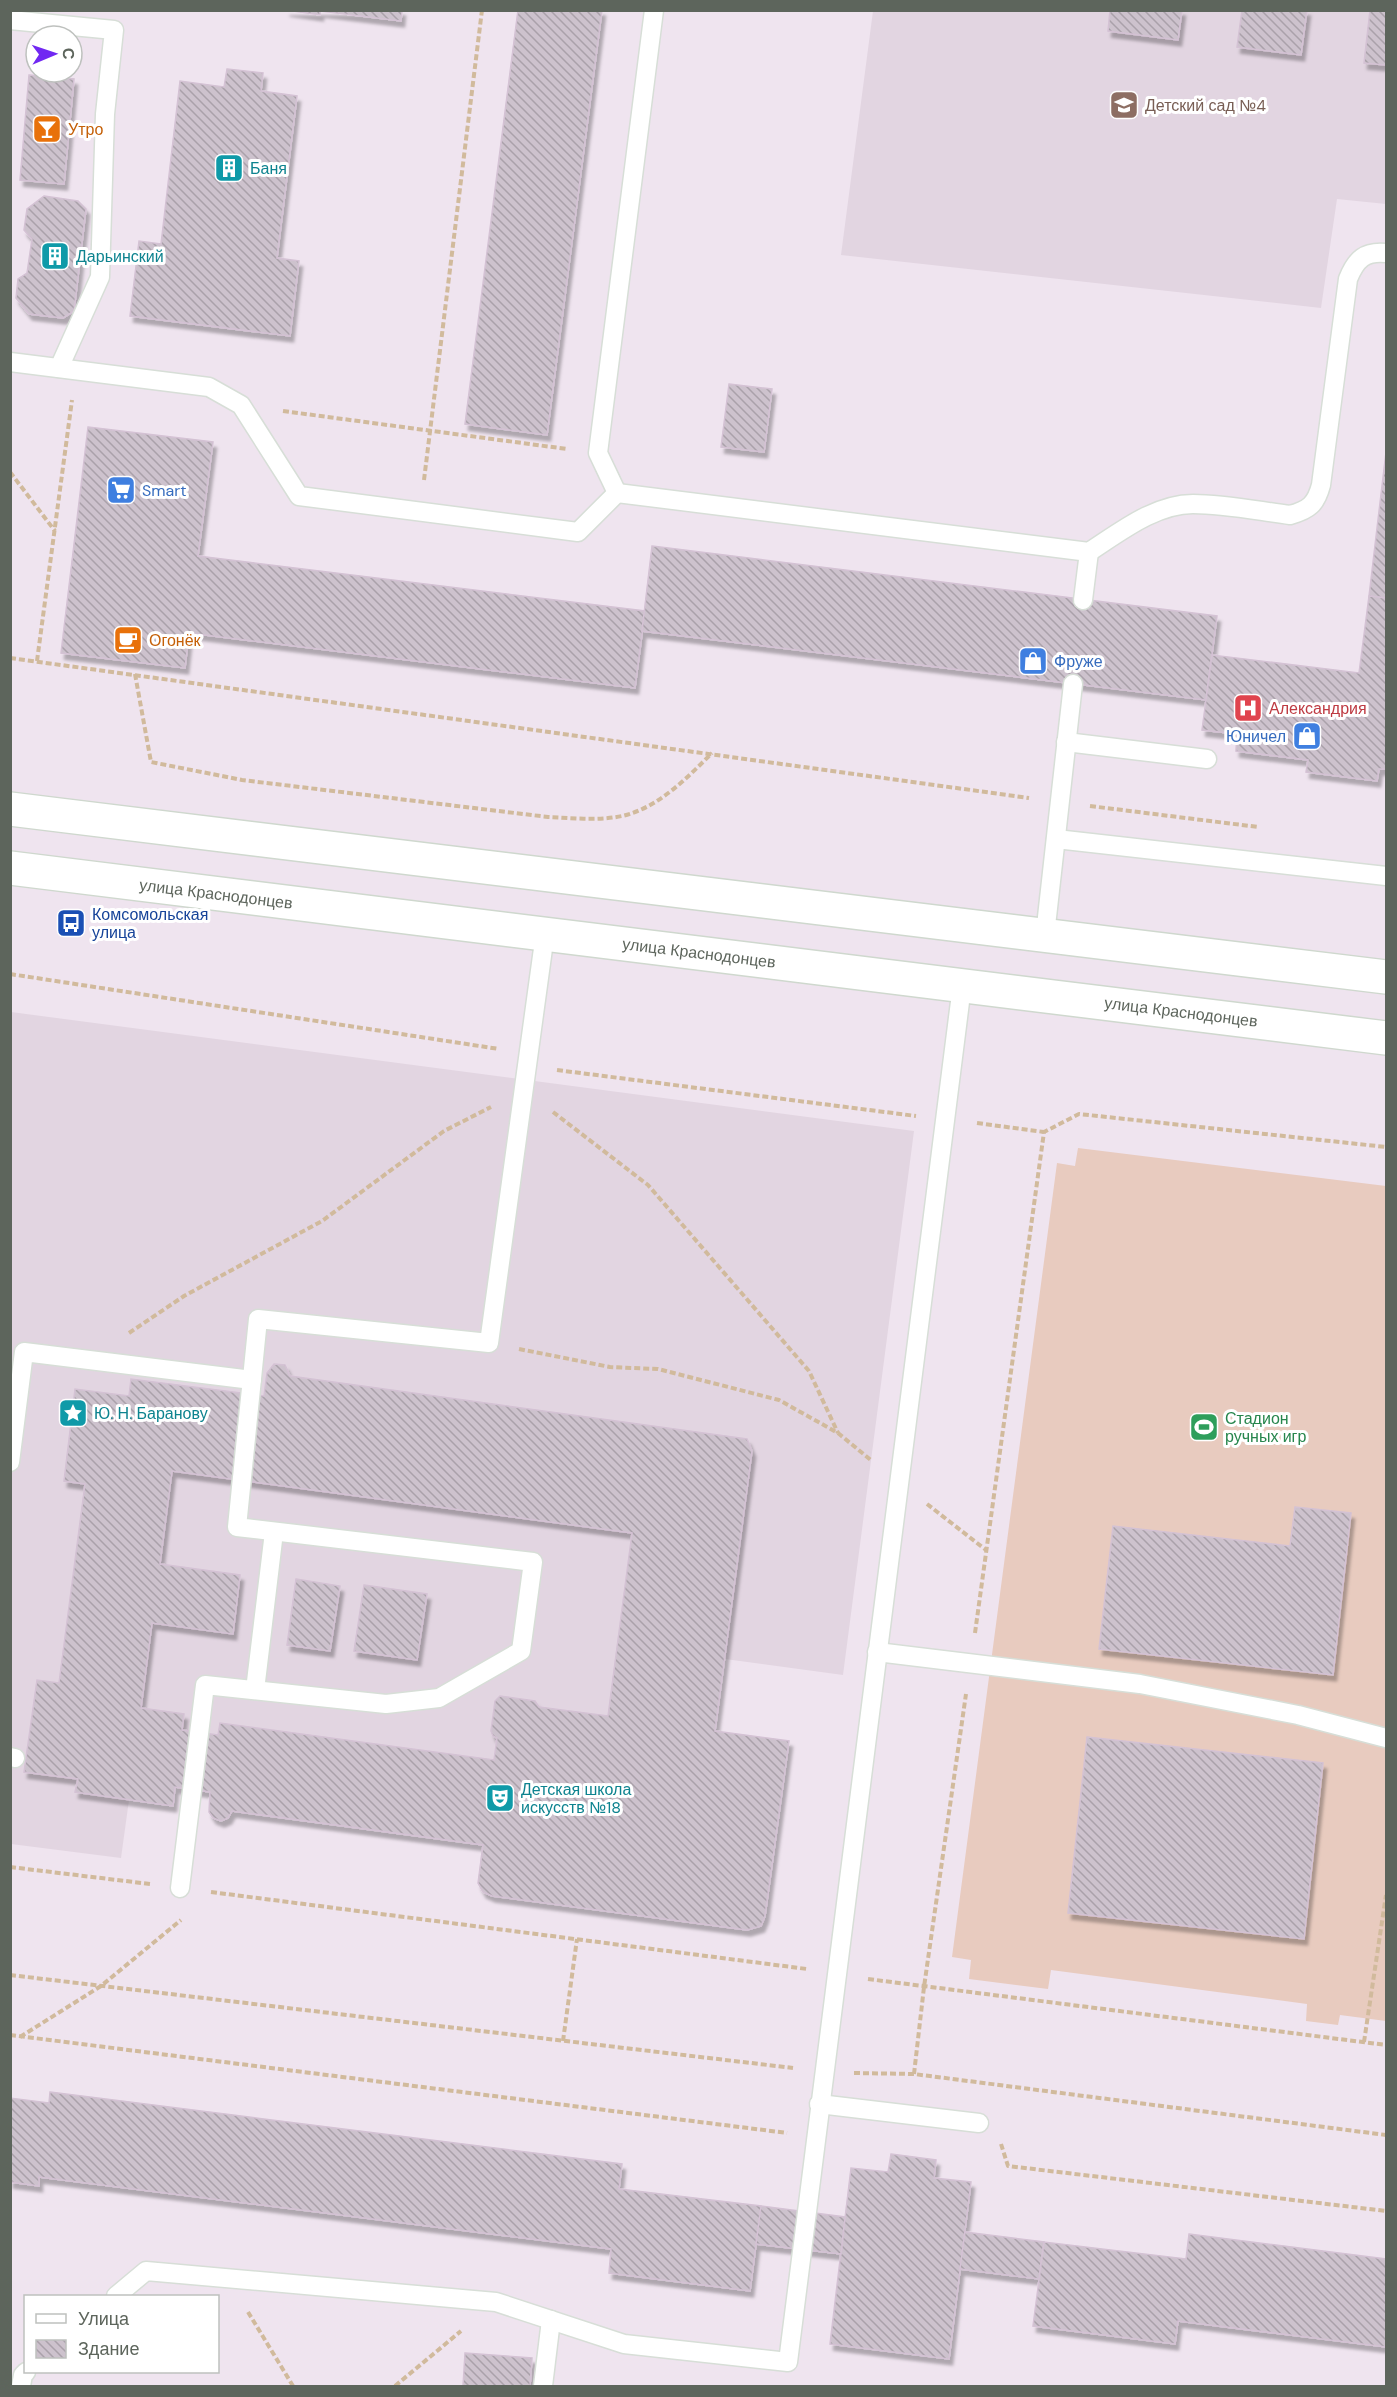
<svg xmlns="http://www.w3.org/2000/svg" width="1397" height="2397" font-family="'DM Sans',sans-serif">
	<defs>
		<pattern id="building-back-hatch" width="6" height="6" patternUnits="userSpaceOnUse" patternTransform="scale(1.5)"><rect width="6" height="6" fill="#cdc2cd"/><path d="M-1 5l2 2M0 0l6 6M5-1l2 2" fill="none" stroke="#aaa1aa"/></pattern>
		<filter id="shadow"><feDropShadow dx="3.5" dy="6" stdDeviation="1.5" flood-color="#0004"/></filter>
	</defs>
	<rect width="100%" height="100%" fill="#efe4ef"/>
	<g fill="#e2d5e1">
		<path d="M873 11H1386V204L1337 199 1321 308 841 255Z"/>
		<path d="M11 1012 914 1131 843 1675 725 1659 715 1731 789 1741 765 1916 761 1926 747 1930 491 1896 483 1892 478 1883 482 1845 232 1811 228 1818 217 1820 209 1812 210 1792 175 1787 173 1806 129 1800 121 1858 11 1844Z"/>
	</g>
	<path fill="#e8cbbf" d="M1078 1148 1386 1186V2021L1340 2015 1338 2025 1306 2021 1307 2004 1051 1970 1048 1989 969 1979 971 1960 952 1957 1057 1163 1075 1166Z"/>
	<g fill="url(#building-back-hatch)" stroke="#d4c2d4" stroke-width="1.5" fill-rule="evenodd" filter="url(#shadow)">
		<path d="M286 10H402L401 21 320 11V15Z"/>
		<path d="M518 10H602L547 435 465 424Z"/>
		<path d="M1110 10H1182L1178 40 1108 31Z"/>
		<path d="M1242 10H1307L1301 55 1237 47Z"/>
		<path d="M1370 10H1386V65L1364 63Z"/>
		<path d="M227 69 263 73 261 91 297 96 277 258 299 261 290 336 130 316 139 241 161 244 180 81 224 87Z"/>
		<path d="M29 75 74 79 64 184 20 180Z"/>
		<path d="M44 196 78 201 86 209 74 311 63 318 29 314 16 298 18 279 27 273 32 239 24 230 27 209Z"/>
		<path d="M729 384 772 389 764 452 721 447Z"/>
		<path d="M88 427 213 442 198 556 645 611 635 688 189 633 185 668 61 653Z"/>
		<path d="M1386 452V598L1369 596Z"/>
		<path d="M652 546 1217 616 1206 700 642 631Z"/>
		<path d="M1369 596 1386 598V769H1379L1377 781 1306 772 1308 760 1236 751 1237 734 1202 730 1212 655 1359 673Z"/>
		<path d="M274 1364 285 1365 290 1376 747 1439 752 1451 715 1731 789 1741 765 1916 761 1926 747 1930 492 1896 483 1892 478 1883 483 1845 232 1811 228 1818 221 1821 213 1818 209 1812 210 1792 175 1787 173 1806 75 1792 78 1779 24 1772 37 1680 59 1683 85 1484 64 1481 75 1389 129 1396 131 1379 264 1396 267 1373ZM172 1471 632 1533 608 1716 539 1707 535 1701 500 1696 495 1701 491 1731 493 1736 497 1738 494 1760 220 1723 218 1735 182 1730 184 1714 141 1708 152 1623 233 1634 240 1575 160 1564Z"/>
		<path d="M1295 1507 1351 1513 1333 1675 1099 1649 1113 1526 1290 1546Z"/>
		<path d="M296 1579 340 1586 330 1651 287 1645Z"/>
		<path d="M364 1585 427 1594 417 1660 354 1651Z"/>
		<path d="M1087 1737 1323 1763 1304 1939 1068 1913Z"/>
		<path d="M50 2092 622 2164 619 2189 761 2206 750 2291 609 2273 611 2249 39 2177V2186L10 2182V2098L49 2103Z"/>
		<path d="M891 2154 936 2160 934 2178 971 2182 949 2359 830 2344 851 2168 888 2172Z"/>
		<path d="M761 2206 845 2217 841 2254 756 2244Z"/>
		<path d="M965 2232 1044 2242 1039 2279 960 2269Z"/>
		<path d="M1189 2234 1386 2259V2347L1178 2321 1175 2344 1033 2326 1044 2242 1186 2259Z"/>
		<path d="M465 2353 532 2358 530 2386H463Z"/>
	</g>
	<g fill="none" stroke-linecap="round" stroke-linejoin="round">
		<g stroke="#d7ded7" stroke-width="21">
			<g id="service">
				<path d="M10 20 114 30 105 114 100 277 59 368"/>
				<path d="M10 362 209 387 241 405 299 496 578 532 617 493"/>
				<path d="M617 493 1089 552C1120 532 1155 504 1193 504 1225 504 1258 511 1290 515 1309 510 1316 504 1321 485L1348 279C1356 259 1365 251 1386 253"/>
				<path d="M617 493 598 453 654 10"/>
				<path d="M1083 600 1089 552"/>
				<path d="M1066 742 1207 759"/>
				<path d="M1056 839 1386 876"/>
				<path d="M1045 935 1073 684"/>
				<path d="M10 1462 24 1352 252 1380"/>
				<path d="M877 1652 1140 1684 1298 1715 1386 1738"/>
				<path d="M255 1690 274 1532"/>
				<path d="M10 1757 15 1758"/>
				<path d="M180 1888 205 1685 386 1704 439 1698 521 1651 533 1562 237 1527 258 1319 489 1343 545 934"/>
				<path d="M819 2104 979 2123"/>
				<path d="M116 2296 146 2271 496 2302 624 2344 788 2362 962 986"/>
				<path d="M21 2386 23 2375 26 2372"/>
				<path d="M543 2386 551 2320"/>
			</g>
		</g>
		<g stroke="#cfd8ce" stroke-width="36">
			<g id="secondary">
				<path d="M10 809 1386 977"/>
				<path d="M10 868 1386 1038"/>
			</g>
		</g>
		<g stroke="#d1ba9c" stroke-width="4" stroke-dasharray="6 3" stroke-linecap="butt">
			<path d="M283 411 567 449"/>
			<path d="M10 472 55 531"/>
			<path d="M424 480 482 10"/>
			<path d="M10 658 1029 798"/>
			<path d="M37 661 72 400"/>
			<path d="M135 674 151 762 242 780 548 817C572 818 598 821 622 816 658 808 687 778 712 753"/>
			<path d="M1090 806 1258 827"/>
			<path d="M10 974 499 1049"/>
			<path d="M557 1070 916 1116"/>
			<path d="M553 1112 648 1185 809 1371 838 1433"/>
			<path d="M977 1123 1044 1132"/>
			<path d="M129 1333 184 1296 322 1221 444 1131 491 1107"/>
			<path d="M519 1349 610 1367 658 1369 779 1400 838 1433 872 1461"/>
			<path d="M927 1504 986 1550"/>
			<path d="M975 1633 1044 1132 1079 1114 1386 1147"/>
			<path d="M10 1867 150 1884"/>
			<path d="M211 1892 807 1969"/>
			<path d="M10 1975 793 2068"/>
			<path d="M868 1979 1386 2045"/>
			<path d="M10 2035 787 2133"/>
			<path d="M20 2037 101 1986 181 1920"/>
			<path d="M563 2041 577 1939"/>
			<path d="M1364 2042 1386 1895"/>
			<path d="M854 2073 914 2074 1386 2135"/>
			<path d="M914 2074 924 1987 966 1694"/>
			<path d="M1001 2144 1008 2166 1386 2211"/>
			<path d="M248 2312 293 2386"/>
			<path d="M395 2386 461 2331"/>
		</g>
		<use href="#service" stroke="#fff" stroke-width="18"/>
		<use href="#secondary" stroke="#fff" stroke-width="33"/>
	</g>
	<defs>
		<g id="school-square" transform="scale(1.5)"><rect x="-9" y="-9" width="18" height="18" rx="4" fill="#8d6e63" stroke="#fff"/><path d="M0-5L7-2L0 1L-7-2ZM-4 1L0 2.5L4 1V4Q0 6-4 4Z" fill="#fff"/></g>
		<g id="bar-square" transform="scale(1.5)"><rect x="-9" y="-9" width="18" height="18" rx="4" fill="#e8710a" stroke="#fff"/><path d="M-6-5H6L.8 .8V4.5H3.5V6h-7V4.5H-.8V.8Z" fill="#fff"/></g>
		<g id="building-square" transform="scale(1.5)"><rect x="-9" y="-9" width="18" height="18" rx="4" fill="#0f9aa8" stroke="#fff"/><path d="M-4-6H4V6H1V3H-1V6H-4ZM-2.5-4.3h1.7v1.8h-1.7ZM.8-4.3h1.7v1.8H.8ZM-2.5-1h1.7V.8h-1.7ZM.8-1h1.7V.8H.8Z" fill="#fff"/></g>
		<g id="supermarket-square" transform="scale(1.5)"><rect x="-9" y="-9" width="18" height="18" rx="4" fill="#3f7fe0" stroke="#fff"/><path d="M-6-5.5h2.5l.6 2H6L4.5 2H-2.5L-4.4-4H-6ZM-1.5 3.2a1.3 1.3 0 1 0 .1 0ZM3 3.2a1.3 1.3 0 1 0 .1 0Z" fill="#fff"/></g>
		<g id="cafe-square" transform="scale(1.5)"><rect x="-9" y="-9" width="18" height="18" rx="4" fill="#e8710a" stroke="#fff"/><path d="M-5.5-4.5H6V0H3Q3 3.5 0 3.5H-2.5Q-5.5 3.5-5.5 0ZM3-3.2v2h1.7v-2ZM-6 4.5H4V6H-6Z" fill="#fff"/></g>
		<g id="shop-square" transform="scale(1.5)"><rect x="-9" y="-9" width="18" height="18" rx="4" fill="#3f7fe0" stroke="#fff"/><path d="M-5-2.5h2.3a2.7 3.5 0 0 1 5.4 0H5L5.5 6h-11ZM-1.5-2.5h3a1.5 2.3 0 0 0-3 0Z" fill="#fff"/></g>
		<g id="hospital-square" transform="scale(1.5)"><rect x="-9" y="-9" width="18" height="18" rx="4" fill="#e0444e" stroke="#fff"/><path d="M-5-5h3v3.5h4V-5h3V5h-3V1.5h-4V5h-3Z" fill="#fff"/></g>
		<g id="bus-square" transform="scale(1.5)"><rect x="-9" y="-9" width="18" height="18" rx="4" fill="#1a4fb4" stroke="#fff"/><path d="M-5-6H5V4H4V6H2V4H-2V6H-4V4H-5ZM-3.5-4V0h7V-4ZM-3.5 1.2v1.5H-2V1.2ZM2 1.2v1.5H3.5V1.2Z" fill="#fff"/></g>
		<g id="sight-square" transform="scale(1.5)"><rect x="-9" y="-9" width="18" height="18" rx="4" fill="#0f9aa8" stroke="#fff"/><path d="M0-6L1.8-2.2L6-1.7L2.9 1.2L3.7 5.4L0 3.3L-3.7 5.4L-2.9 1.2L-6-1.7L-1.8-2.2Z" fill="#fff"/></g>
		<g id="stadium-square" transform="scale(1.5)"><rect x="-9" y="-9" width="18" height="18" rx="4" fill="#2e9e5b" stroke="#fff"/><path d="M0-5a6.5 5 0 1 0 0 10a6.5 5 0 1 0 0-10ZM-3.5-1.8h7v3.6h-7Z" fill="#fff"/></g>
		<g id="theatre-square" transform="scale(1.5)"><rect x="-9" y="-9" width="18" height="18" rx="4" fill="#0f9aa8" stroke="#fff"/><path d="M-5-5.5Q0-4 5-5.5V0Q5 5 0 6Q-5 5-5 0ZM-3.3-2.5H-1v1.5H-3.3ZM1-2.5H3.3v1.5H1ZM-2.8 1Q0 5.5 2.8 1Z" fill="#fff"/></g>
	</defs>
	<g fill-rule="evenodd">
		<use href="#school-square" x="1124" y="105"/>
		<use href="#bar-square" x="47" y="129"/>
		<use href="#building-square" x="229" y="168"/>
		<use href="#building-square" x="55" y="256"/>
		<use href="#supermarket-square" x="121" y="490"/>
		<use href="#cafe-square" x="128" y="640"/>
		<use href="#shop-square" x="1033" y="661"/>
		<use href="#hospital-square" x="1248" y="708"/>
		<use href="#shop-square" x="1307" y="736"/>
		<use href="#bus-square" x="71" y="923"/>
		<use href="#sight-square" x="73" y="1413"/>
		<use href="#stadium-square" x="1204" y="1427"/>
		<use href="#theatre-square" x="500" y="1798"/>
	</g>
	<g text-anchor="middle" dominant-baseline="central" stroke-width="6" stroke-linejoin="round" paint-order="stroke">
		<g font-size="16" fill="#785e54" stroke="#fff" text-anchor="start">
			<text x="1145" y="105">Детский сад №4</text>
		</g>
		<g font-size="16" fill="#c56008" stroke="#fff" text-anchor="start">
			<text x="68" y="129">Утро</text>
			<text x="149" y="640">Огонёк</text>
		</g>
		<g font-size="16" fill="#0d838f" stroke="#fff" text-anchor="start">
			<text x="250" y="168">Баня</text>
			<text x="76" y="256">Дарьинский</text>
			<text x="94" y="1413">Ю. Н. Баранову</text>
			<text x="521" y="1789">Детская школа<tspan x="521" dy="18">искусств №18</tspan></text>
		</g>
		<g font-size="16" fill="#366cbe" stroke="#fff" text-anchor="start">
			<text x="142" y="490">Smart</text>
			<text x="1054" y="661">Фруже</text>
			<text x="1286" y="736" text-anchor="end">Юничел</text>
		</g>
		<g font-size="16" fill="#be3a42" stroke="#fff" text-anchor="start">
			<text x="1269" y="708">Александрия</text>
		</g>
		<g font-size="16" fill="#5d655c" stroke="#fff">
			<text transform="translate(216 894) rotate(7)">улица Краснодонцев</text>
			<text transform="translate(699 953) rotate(7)">улица Краснодонцев</text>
			<text transform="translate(1181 1012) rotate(7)">улица Краснодонцев</text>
		</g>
		<g font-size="16" fill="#164399" stroke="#fff" text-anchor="start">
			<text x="92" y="914">Комсомольская<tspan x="92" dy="18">улица</tspan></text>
		</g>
		<g font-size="16" fill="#27864d" stroke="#fff" text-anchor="start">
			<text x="1225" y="1418">Стадион<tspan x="1225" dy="18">ручных игр</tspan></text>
		</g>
	</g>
	<rect width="1397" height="2397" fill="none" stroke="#5d655c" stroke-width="24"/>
	<rect x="24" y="2295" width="195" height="78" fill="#ffffff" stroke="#bec1be" stroke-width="1.5"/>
	<rect x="36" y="2314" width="30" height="9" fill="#ffffff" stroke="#bec1be" stroke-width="1.5"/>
	<text x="78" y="2325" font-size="18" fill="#5d655c">Улица</text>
	<rect x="36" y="2340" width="30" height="18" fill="url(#building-back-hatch)" stroke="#bec1be" stroke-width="1.5"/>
	<text x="78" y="2355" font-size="18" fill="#5d655c">Здание</text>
	<g transform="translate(54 54) rotate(88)"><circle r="28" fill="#ffffff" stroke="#bec1be" stroke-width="1.5"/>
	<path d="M0-4.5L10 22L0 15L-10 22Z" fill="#7128f2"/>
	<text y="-9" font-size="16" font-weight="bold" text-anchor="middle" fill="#5d655c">С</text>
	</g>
</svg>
